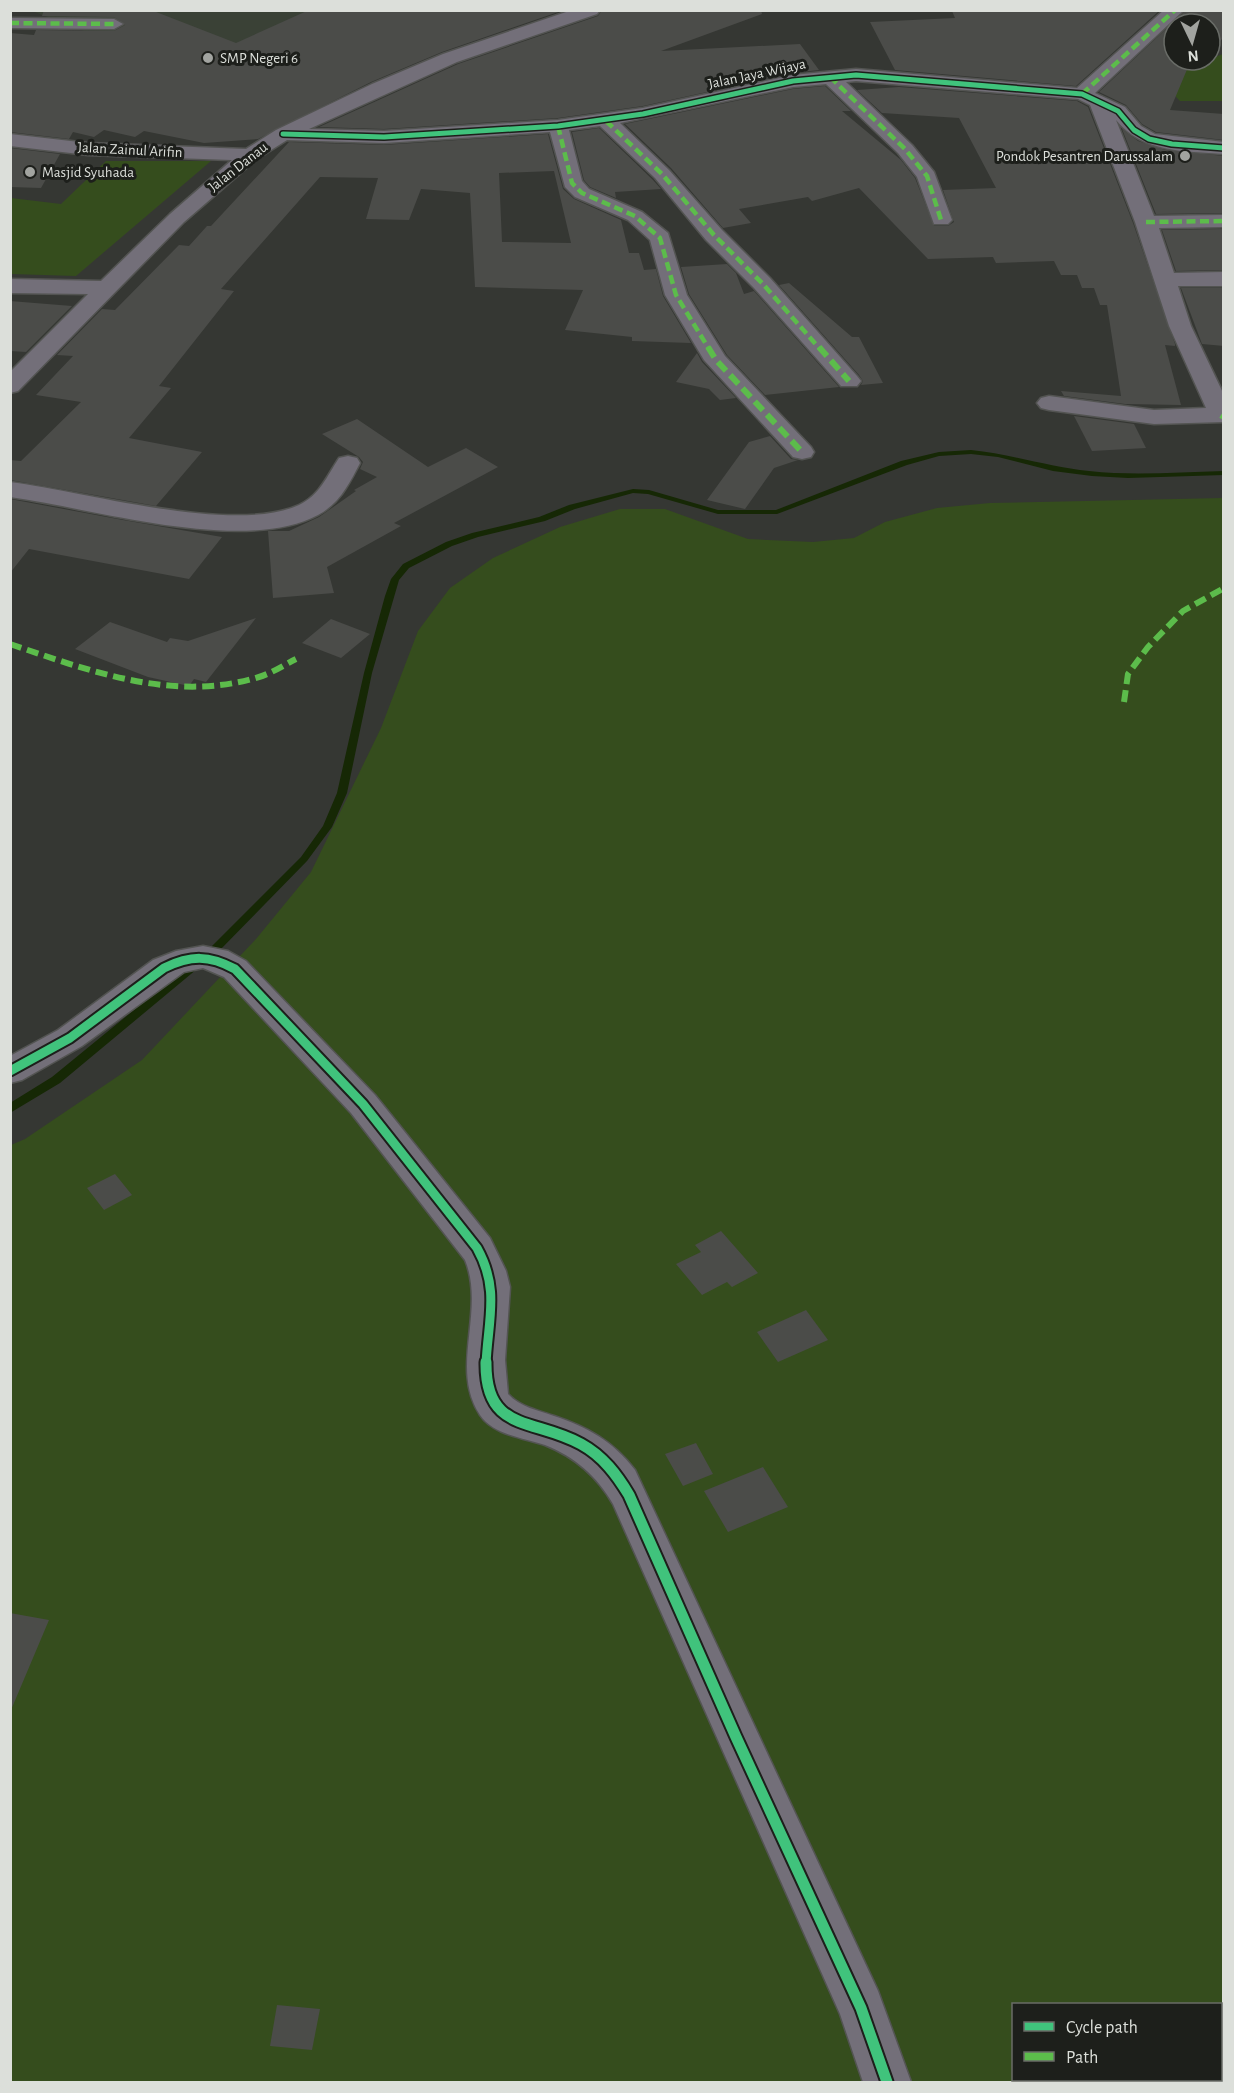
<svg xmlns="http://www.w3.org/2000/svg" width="1234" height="2093" font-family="'Alegreya Sans',sans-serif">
	<rect width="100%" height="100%" fill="#353733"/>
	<path fill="#3a4136" d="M32 11H428L216 82Z"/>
	<g fill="#354d1d" fill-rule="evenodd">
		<path d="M1223 54V101H1180L1158 78Z"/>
		<path d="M106 161H211L76 276 11 274V198L61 204Z"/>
		<path d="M1223 498V2082H11V1145L25 1139 142 1060 256 939 311 872 381 728 418 631 450 588 493 558 560 527 620 509H665L748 539 813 542 854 538 885 522 937 508 990 503ZM1014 2004H1220V2080H1014Z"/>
	</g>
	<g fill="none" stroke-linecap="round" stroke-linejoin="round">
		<g fill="#162805" fill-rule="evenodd">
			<path d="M971 450C1011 454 1049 467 1089 471 1134 476 1179 472 1224 471V475L1128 478 1092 476 1053 471 998 457 971 454 939 456 907 465 777 514H718L648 494 633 493 575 509 545 521 478 537 452 546 409 568 399 580 372 673 347 793 332 827 307 861 219 951H211L210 949 211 947 301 857 323 826 337 793 364 673 385 596 391 579 403 564 446 542 472 533 539 517 569 505 633 489 649 490 718 510H776L901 461 939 452Z"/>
			<path d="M193 963 198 967 197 969 60 1083 10 1113V1103L52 1077 189 965Z"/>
		</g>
	</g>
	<g fill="#4b4c49" fill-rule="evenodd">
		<path d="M44 10H151L236 43 309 10H564L442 52 371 82 258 139 204 143 144 131 135 137 104 130 94 137 73 132 69 139 10 132V33L34 35 36 30 114 31 125 25 114 17 42 16Z"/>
		<path d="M602 10H761L762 14 661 51 800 44 819 70 793 73 643 106 558 118 384 129 319 127 458 64 598 16Z"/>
		<path d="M1012 10H1160L1076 86 895 70 870 22 955 18 952 11Z"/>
		<path d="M1186 10H1224V37L1213 48 1210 47V24H1174V60H1191L1170 110 1224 114V140L1156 132 1142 124 1126 105 1099 92Z"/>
		<path d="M825 86 851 111H842L901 160 915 178 934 226H948L954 222 943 190 996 188 959 118 882 113 857 90 899 87 1077 101 1088 107 1133 223 1175 344V346L1165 345 1181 405 1125 404 1064 396 1061 391 1121 396 1107 305H1100L1094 288H1082L1077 275H1061L1054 261 996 263 993 257 928 259 859 188 812 201 808 197 739 209 751 223 723 228 671 168 625 124 793 89Z"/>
		<path d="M599 128 653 180 661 189 615 192 616 198 590 187 584 180 572 132Z"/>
		<path d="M1122 129 1138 141 1165 150 1224 156V213L1156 214Z"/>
		<path d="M548 134 563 189 574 199 621 220 629 253H639L644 270 656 269 663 296 691 343 632 341V337L565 330 583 290 475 287 470 193 421 189 409 220 366 219 378 178 320 177 221 289 234 291 159 386 171 388 129 438 202 452 156 506 10 480V460L21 461 81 402 36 395 73 356 57 355 102 309 115 310 179 245 189 246 207 226H211L289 142 384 145ZM554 171 571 243 502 242 499 173Z"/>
		<path d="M10 148 60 154 41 188 10 187Z"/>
		<path d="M1224 229V270L1176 271 1162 230Z"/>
		<path d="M727 264 736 273 744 294 754 291 839 387 765 395 727 355 689 294 681 267Z"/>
		<path d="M789 283 852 337H859L883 383 861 385 863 381 859 375 779 285Z"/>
		<path d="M1181 288H1224V346L1202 344Z"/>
		<path d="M10 301 72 306 26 352 10 351Z"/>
		<path d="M697 353 702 362 736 398 720 400 709 389 676 382Z"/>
		<path d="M1074 416 1134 424 1146 448 1092 451Z"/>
		<path d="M357 419 428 467 466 448 498 467 394 523 401 526 327 567 334 593 273 598 268 531H289L319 517 356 491 354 490 377 477 360 469 363 462 359 457 322 434Z"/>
		<path d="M770 436 791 459 798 460 774 468 745 509 707 500 749 442Z"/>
		<path d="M10 499 123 520 222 537 189 579 29 549 10 573Z"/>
		<path d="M256 618 206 682 194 679 189 686 148 677 75 649 110 622 167 642 170 638 188 641Z"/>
		<path d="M331 619 370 634 341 658 302 643Z"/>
		<path d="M115 1174 132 1195 104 1210 87 1188Z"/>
		<path d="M721 1231 758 1273 732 1287 727 1282 702 1295 676 1264 701 1252 695 1245Z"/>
		<path d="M806 1310 828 1340 778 1362 757 1332Z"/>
		<path d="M696 1443 713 1474 683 1486 665 1454Z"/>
		<path d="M763 1467 788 1507 728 1532 704 1491Z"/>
		<path d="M10 1613 49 1620 11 1710H10Z"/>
		<path d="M277 2005 320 2009 312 2050 270 2046Z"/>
	</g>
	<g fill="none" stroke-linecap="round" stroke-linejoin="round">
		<g stroke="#535452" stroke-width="3">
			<g id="minor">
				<path d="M572 10H600L597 14 457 62 309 129 384 131 558 120 643 108 793 75 856 69 1077 88 1164 10H1184L1095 93 1125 107 1141 126 1155 134 1224 142V154C1184 151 1143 153 1116 120L1154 216 1224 215V227L1159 228 1174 273 1224 272V286H1178L1191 326 1224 395V422L1154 424 1049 410 1041 408 1037 403 1041 398 1049 396 1154 410 1206 408 1169 326 1135 222 1090 105 1078 99 856 81 846 82 912 145 934 172 952 220 948 224H934L917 177 898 153 826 84 793 87 620 123 669 170 722 230 770 278 857 376 861 381 857 386H841L754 288 706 240 655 178 600 126 569 130 582 181 589 189 642 212 668 233 687 295 725 356 811 447 814 452 811 457 802 459 793 457 704 360 665 295 650 240 628 220 575 197 565 187 550 132 384 143 287 140 257 159 184 222 18 391 10 393V372L88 294 10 293V279L101 281 170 214 232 160 88 155 10 146V134L88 143 246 149 276 130 372 84 443 54Z"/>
				<path d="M10 18 114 19 123 24 114 29 10 28Z"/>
				<path d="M348 456 357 458 360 463C349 484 340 503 318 515 243 555 92 508 10 497V482C83 491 234 535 299 505 320 495 327 476 339 458Z"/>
				<path d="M203 946 228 951 246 961 375 1095 490 1238 506 1271 510 1287 505 1360 508 1394C520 1407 537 1410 554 1416 587 1427 613 1441 635 1470L878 1991 911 2082H863L840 2014 613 1504C597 1476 575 1457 545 1445 525 1438 493 1435 480 1415 449 1368 486 1311 465 1260L351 1113 224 977 203 968 184 972 82 1046 22 1080 10 1083V1056L58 1030 153 960 176 951Z"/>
			</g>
		</g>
		<use href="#minor" fill="#736f79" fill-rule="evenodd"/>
		<g stroke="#5cbc4b" stroke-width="4.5" stroke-dasharray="9 4.5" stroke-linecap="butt">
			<path d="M10 23 114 24"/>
			<path d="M830 77 905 149 927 176 941 220"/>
			<path d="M1082 94 1175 10"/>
			<path d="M606 121 662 174 714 235 762 283 820 349"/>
			<path d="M558 126 572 183 582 193 635 216 660 238 676 295 709 349"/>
			<path d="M1146 222 1224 221"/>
		</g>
		<g stroke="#5cbc4b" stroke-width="6" stroke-dasharray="12 6" stroke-linecap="butt">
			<path d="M708 347 716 360 802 452"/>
			<path d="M819 347 849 381"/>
			<path d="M1221 415 1224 417"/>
			<path d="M10 644C90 671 174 703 259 677 272 673 284 665 296 659"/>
			<path d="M1124 702 1128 674 1148 647 1183 611 1224 588"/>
		</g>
		<g stroke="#1d1f1b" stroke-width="8">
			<path id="cycleway-far2" d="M283 134 384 137 558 126 643 114 793 81 856 75 1082 94 1118 111 1134 130 1149 139 1172 144 1224 148"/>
		</g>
		<g stroke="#1d1f1b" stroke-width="13">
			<path id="cycleway-far1" d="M10 1071 70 1038 164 968C191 955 209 955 235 969L363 1104 477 1248C500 1289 488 1320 486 1364"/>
		</g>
		<g stroke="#1d1f1b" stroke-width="15">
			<path id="cycleway" d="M486 1362C485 1433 534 1418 581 1444 603 1456 617 1475 629 1495L736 1737 861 2008 887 2082"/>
		</g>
		<use href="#cycleway-far2" stroke="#40c37c" stroke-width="5"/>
		<use href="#cycleway-far1" stroke="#40c37c" stroke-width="9"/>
		<use href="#cycleway" stroke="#40c37c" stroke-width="11"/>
	</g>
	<g fill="#a2a4a0" stroke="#1d1f1b" stroke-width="2">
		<circle cx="208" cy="58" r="6"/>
		<circle cx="1185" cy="156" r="6"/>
		<circle cx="30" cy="172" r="6"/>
	</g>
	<g text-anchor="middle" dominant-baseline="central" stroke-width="6" stroke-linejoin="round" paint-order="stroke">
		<g font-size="15" fill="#dcdfda" stroke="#1d1f1b" text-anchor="start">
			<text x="220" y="58">SMP Negeri 6</text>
			<text x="1173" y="156" text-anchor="end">Pondok Pesantren Darussalam</text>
			<text x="42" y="172">Masjid Syuhada</text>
		</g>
		<g font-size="15" fill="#dcdfda" stroke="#1d1f1b">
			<text transform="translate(757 74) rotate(-12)">Jalan Jaya Wijaya</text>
			<text transform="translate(130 150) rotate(3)">Jalan Zainul Arifin</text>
			<text transform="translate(238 167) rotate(-38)">Jalan Danau</text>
		</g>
	</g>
	<rect width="1234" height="2093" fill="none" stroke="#dcdfda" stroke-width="24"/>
	<rect x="1012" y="2003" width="210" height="78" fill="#1d1f1b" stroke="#696c67" stroke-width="1.5"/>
	<rect x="1024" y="2022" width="30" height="9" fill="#40c37c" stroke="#696c67" stroke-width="1.5"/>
	<text x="1066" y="2033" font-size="18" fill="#dcdfda">Cycle path</text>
	<rect x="1024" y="2052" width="30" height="9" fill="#5cbc4b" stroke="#696c67" stroke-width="1.5"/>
	<text x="1066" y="2063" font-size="18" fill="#dcdfda">Path</text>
	<g transform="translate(1192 42) rotate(175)"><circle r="28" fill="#1d1f1b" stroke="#696c67" stroke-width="1.5"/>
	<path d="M0-4.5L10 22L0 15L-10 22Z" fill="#a2a4a0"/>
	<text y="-9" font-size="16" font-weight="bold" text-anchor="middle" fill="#dcdfda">N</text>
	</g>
</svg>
